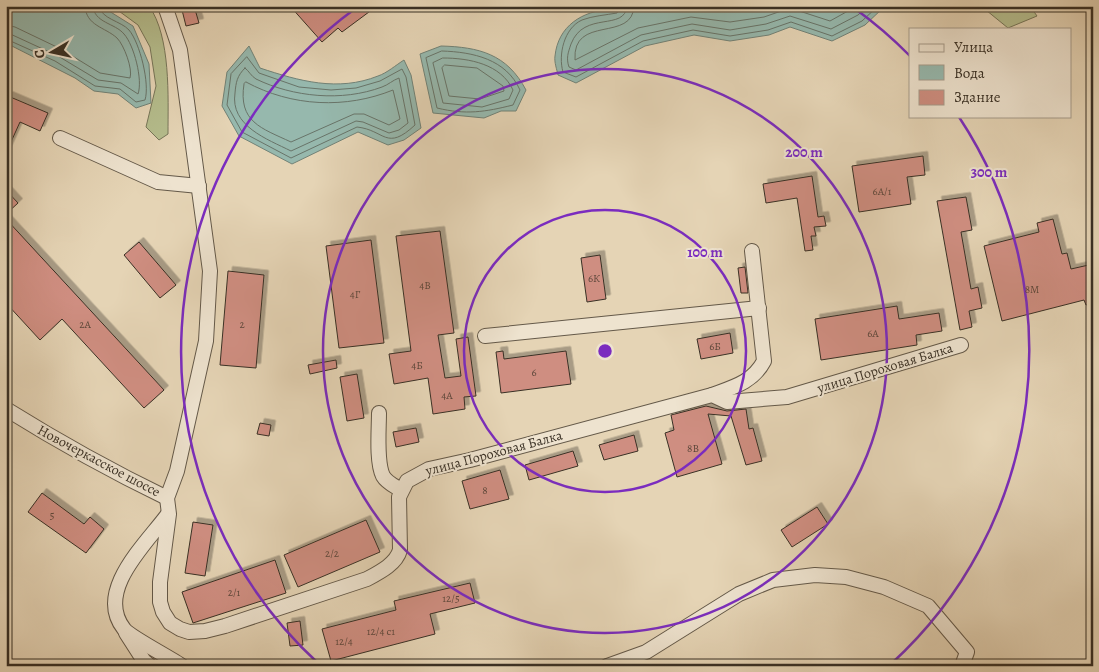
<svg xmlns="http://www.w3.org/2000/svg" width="1099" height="672" font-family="Alegreya,serif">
	<defs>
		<filter id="shadow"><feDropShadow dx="4.5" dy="-4.5" stdDeviation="0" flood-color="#0004"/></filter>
	</defs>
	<rect width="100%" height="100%" fill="#e5d4b5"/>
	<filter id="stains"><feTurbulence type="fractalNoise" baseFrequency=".004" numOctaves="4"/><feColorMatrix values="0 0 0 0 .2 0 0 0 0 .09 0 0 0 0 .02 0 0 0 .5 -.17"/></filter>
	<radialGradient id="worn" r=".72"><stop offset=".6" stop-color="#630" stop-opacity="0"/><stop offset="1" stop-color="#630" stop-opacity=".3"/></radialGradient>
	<g fill="#b5bd8d" stroke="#777659">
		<path d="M112 6H149C171 37 168 97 168 134L159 140 146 127 156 86 150 47 138 25Z"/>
		<path d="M981 6H1030L1037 16 1008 28Z"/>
	</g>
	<g fill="#96b8ad" stroke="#718277">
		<path d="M6 6H101L133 26 149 64 151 103 136 108 118 94 94 91 75 78 6 43Z"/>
		<path d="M653 6H883V8L865 25 832 41 790 27 769 35 730 41 694 35 645 46 576 83 558 75C557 70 554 62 555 56 558 26 582 11 611 9 623 8 642 12 653 6Z"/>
		<path d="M249 46 260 68C299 81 338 92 378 76 387 73 396 65 404 60L411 75 421 128 404 140 388 145 358 132 292 164 239 136 222 106 227 72Z"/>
		<path d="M441 46C479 47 507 54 526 90L516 111H501L484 118 433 113 420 54Z"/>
	</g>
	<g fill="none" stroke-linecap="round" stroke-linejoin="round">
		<g stroke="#687469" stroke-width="1">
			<path d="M620 6 617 13C606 15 592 16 582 20 564 28 558 55 563 72L576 77 643 41 693 30 730 36 768 30 791 22 832 36 862 21 878 6"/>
			<path d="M627 6C625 32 584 10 571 44 568 53 566 58 569 67L576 70 641 35 692 24 730 30 766 24 790 16 831 29 858 15 868 6"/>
			<path d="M634 6C633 43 572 14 575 60L638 28 691 17 730 22 764 17 790 8 830 21 857 6"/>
			<path d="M6 25 15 27 61 49 100 73 130 78C133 69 124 45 117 38 105 27 86 26 85 6"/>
			<path d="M6 32 58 56 98 80 121 83 138 94C143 80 134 45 124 34 115 23 94 23 93 6"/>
			<path d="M6 39 55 61 95 86 120 89 136 102 145 100C150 84 140 43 129 30 121 21 101 19 99 6"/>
			<path d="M442 51C473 52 506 59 520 90L513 105C485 112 466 115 437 108L426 58Z"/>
			<path d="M247 57 259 73 299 87 331 90 356 88 380 81 402 69 406 77 415 125C386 152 385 130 357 127L291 158 242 132 227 105 231 74Z"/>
			<path d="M443 58C469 58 501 64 513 90L509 99 482 107 443 103 433 63Z"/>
			<path d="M445 65 477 68 503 86 504 91 480 99 449 96 442 68Z"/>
			<path d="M245 68C249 71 251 76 256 79 293 97 342 102 382 87 388 85 393 80 399 78L408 123 399 130 389 133 363 122 356 121 291 151C267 139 230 126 235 93 236 82 237 76 245 68Z"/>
			<path d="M246 82C292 107 346 109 393 90L400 119 389 125 364 114H354L291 142C261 128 238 122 244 84Z"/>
		</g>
	</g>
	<g fill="#cf8e81" stroke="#393025" filter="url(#shadow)">
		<path d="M181 6H194L199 23 186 26Z"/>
		<path d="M290 6H377L342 32 338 28 322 42Z"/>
		<path d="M8 96 48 113 40 131 20 122 6 153V101Z"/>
		<path d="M923 156 925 175 907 177 911 204 859 212 852 166Z"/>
		<path d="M812 176 818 217 824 216 826 226 814 227 816 236H811L813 250 805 251 797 198 766 203 763 184Z"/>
		<path d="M6 190 18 203 6 214Z"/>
		<path d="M966 197 972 230 961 232 971 289 978 287 982 308 969 311 972 327 960 330 937 201Z"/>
		<path d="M6 219 164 390 144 408 62 319 40 340 6 303Z"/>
		<path d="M1053 219 1062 254 1067 253 1071 269 1093 264V303L1086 305 1084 300 1002 321 984 246 1039 232 1037 223Z"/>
		<path d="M440 231 454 333 438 335 445 378 461 376 456 339 468 337 476 396 464 397 465 409 433 414 428 378 394 384 389 354 411 351 396 236Z"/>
		<path d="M371 240 384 343 339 348 326 246Z"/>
		<path d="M139 242 176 285 160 298 124 255Z"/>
		<path d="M600 255 606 299 587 302 581 258Z"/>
		<path d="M745 267 748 293H741L738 268Z"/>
		<path d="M228 271 264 275 256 368 220 365Z"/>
		<path d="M897 306 899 319 939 313 942 331 916 335 917 345 821 360 815 319Z"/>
		<path d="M730 333 733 353 701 359 697 339Z"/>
		<path d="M503 351 504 359 566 351 571 384 501 393 496 352Z"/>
		<path d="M336 360 337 368 310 374 308 365Z"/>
		<path d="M357 374 364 418 347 421 340 377Z"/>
		<path d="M706 406 727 411 746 409 749 429 753 428 762 461 746 465 731 416 708 414 722 464 677 477 665 433 674 430 671 415Z"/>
		<path d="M260 423 271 425 269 436 257 434Z"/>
		<path d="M416 428 419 442 396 447 393 432Z"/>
		<path d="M634 435 638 451 604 460 599 445Z"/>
		<path d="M573 451 578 466 529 480 525 465Z"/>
		<path d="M500 470 509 499 470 509 462 481Z"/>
		<path d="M42 493 84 524 90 517 104 529 86 553 28 512Z"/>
		<path d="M817 507 828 524 792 547 781 530Z"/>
		<path d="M366 520 380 552 298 587 284 555Z"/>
		<path d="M193 522 213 525 205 576 185 573Z"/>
		<path d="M275 560 286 593 193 623 182 592Z"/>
		<path d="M470 583 475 603 430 614 435 634 331 661 322 629 396 610 394 601Z"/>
		<path d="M300 621 303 645 290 646 287 623Z"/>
	</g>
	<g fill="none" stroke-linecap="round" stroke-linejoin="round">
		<g stroke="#645949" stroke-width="16">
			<g id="minor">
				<path d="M165 6 180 50 210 271 206 341 177 471 167 498 169 514 160 582V602L163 612 170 623 180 629 189 632 205 631 225 626 367 579C380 572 396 564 400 550L399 497 407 481 429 469 470 460 712 395 727 402 787 397 961 345"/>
				<path d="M60 138 158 182 199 186"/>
				<path d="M485 336 759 308"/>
				<path d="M712 395C734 387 753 382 764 361L752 251"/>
				<path d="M6 409C59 442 111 471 167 498"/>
				<path d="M379 413C379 429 376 462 383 476 387 483 395 486 401 490"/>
				<path d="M168 514C147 543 94 591 124 629 130 637 171 658 182 666"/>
				<path d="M126 633 144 661 150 666"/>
				<path d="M607 666 646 652 739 594 773 580 815 575 846 577 884 587 928 606 967 652 962 666"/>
			</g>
		</g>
		<use href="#minor" stroke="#eee3cf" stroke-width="14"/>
	</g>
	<g fill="none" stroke="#7b2cbf" stroke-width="2.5">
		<circle cx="605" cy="351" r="141"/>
		<circle cx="605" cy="351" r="282"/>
		<path d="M319 664A424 424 0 0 1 356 8M854 8A424 424 0 0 1 910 56M959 117A424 424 0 0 1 891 664"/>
	</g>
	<g text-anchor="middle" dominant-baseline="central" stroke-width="4" stroke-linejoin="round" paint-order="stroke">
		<g font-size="11" fill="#5e483c">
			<text x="882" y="191">6А/1</text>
			<text x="594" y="278">6К</text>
			<text x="425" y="285">4В</text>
			<text x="1032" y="289">8М</text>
			<text x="355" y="294">4Г</text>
			<text x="85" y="324">2А</text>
			<text x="242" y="324">2</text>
			<text x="873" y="333">6А</text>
			<text x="715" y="346">6Б</text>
			<text x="417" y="365">4Б</text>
			<text x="534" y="372">6</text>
			<text x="447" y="395">4А</text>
			<text x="693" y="448">8В</text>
			<text x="485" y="490">8</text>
			<text x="52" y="515">5</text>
			<text x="332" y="553">2/2</text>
			<text x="234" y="592">2/1</text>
			<text x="451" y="598">12/5</text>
			<text x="381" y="631">12/4 с1</text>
			<text x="344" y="641">12/4</text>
		</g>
		<g font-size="14" fill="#393025" stroke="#eee3cf">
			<text transform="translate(885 368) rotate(-17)">улица Пороховая Балка</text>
			<text transform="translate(494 453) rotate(-15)">улица Пороховая Балка</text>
			<text transform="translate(99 461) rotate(28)">Новочеркасское шоссе</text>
		</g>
	</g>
	<circle cx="605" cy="351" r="8" fill="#7b2cbf" stroke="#eee3cf" stroke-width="2.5"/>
	<g font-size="15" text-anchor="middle" font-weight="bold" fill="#7b2cbf" stroke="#eee3cf" stroke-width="4" stroke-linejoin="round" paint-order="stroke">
		<text x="804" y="157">200 m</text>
		<text x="989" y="177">300 m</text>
		<text x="705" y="257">100 m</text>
	</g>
	<rect width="1099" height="672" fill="none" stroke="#e5d4b5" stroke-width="25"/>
	<rect x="8" y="8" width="1084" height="657" fill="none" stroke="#393025" stroke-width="2.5"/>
	<rect x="12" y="12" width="1074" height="647" fill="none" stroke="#393025"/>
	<rect x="909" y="28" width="162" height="90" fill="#eee3cf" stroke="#a69b8b"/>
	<rect x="919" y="44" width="25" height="8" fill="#eee3cf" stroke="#a69b8b"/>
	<text x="954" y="52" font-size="15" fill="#393025">Улица</text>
	<rect x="919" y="65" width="25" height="15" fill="#96b8ad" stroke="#a69b8b"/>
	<text x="954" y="78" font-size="15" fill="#393025">Вода</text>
	<rect x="919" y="90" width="25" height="15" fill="#cf8e81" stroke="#a69b8b"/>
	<text x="954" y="102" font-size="15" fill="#393025">Здание</text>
	<g transform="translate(52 52) rotate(261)" stroke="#eee3cf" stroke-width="4" paint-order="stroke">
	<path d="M0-4L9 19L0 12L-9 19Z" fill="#393025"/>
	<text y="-8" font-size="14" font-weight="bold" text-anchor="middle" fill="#393025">С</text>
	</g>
	<rect width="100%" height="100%" filter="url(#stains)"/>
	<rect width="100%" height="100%" fill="url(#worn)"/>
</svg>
